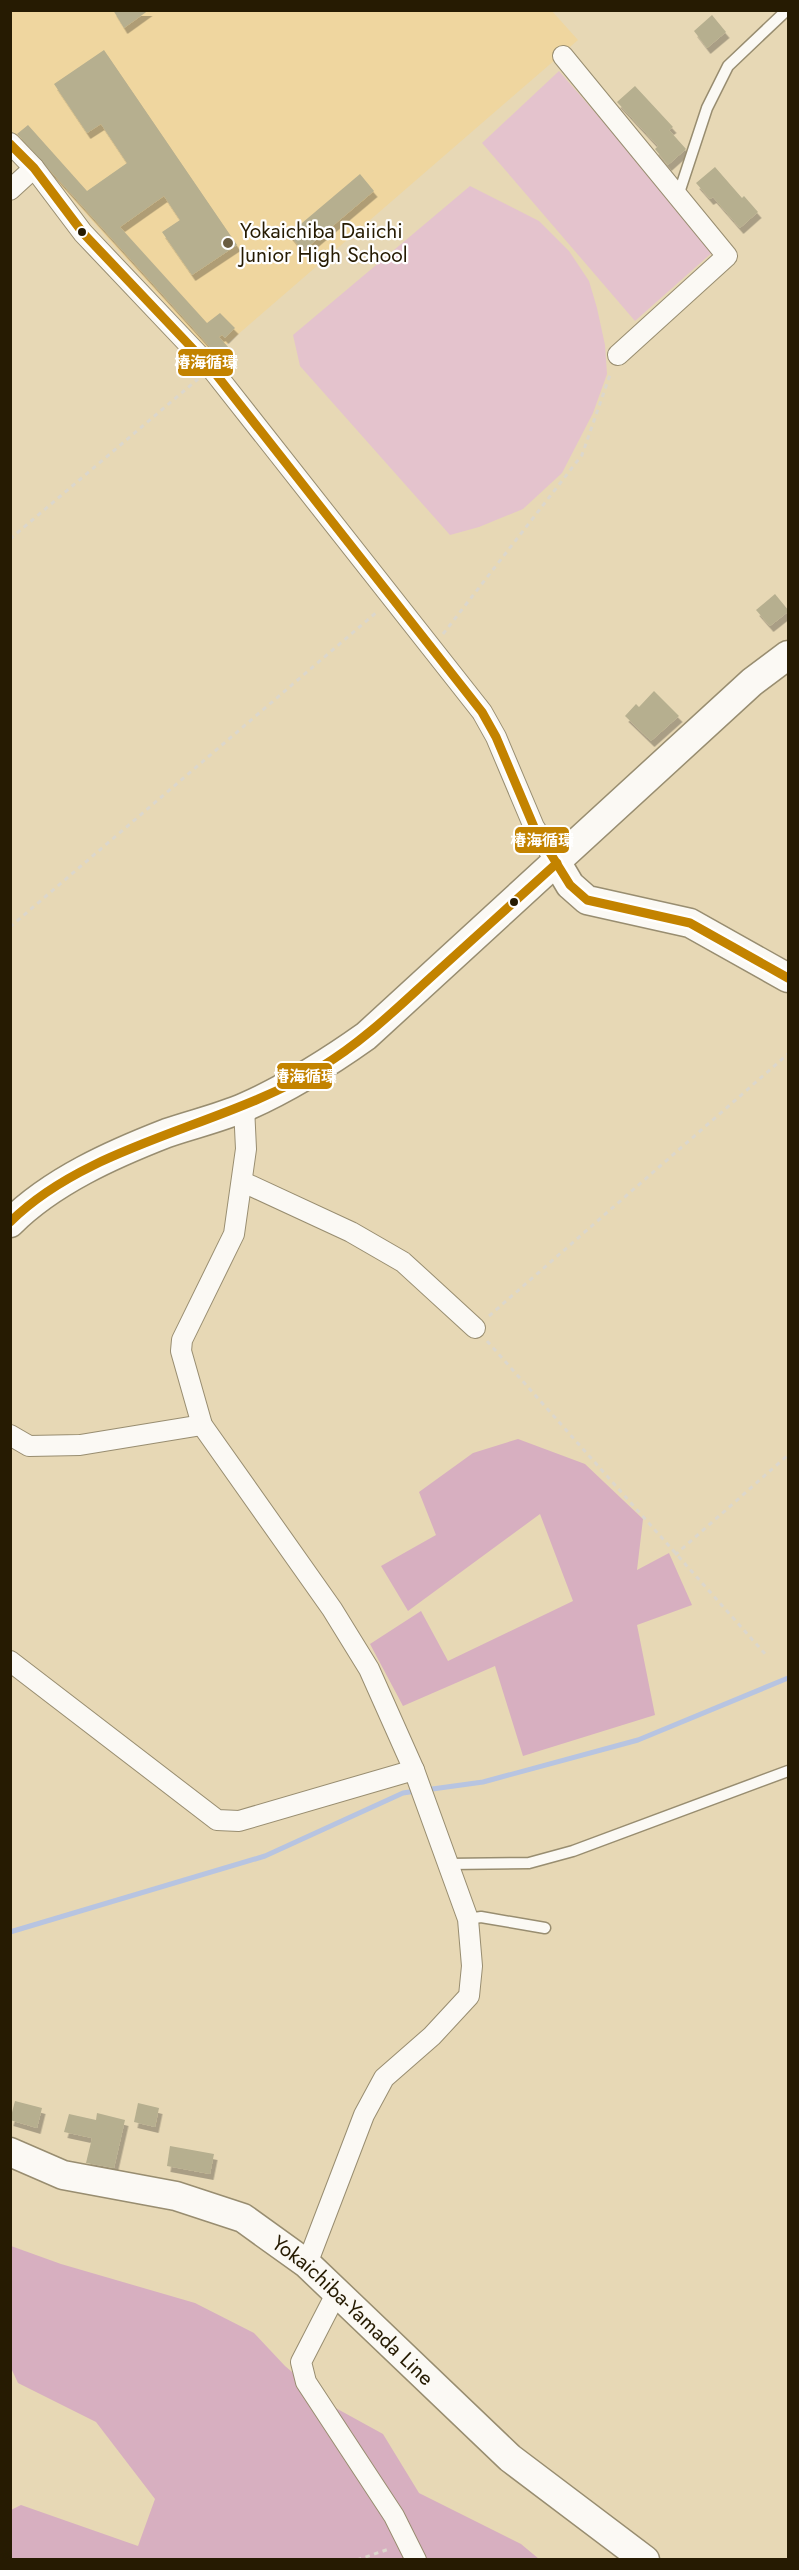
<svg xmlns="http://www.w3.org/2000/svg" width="799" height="2570" font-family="Jost,'Noto Sans JP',sans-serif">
	<defs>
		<filter id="shadow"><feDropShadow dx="3.5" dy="6" stdDeviation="0" flood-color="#0004"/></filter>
	</defs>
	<rect width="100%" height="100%" fill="#e7d8b5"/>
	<path fill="#efd69f" d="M551 10 578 40 213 356 11 130 10 11Z"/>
	<g fill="#e4c3cd">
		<path d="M559 71 715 250 635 321 482 143Z"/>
		<path d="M470 186 539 221 569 251 589 281 597 308 605 345 607 374 593 413 562 473 523 509 479 527 450 535 300 366 293 335Z"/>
	</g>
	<g fill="#d7afc0">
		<path d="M518 1439 585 1464 643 1519 637 1570 669 1553 692 1605 637 1625 655 1715 523 1756 495 1666 403 1706 370 1644 421 1611 448 1661 573 1601 540 1514 408 1611 381 1566 436 1535 419 1492 473 1453Z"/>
		<path d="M11 2246 61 2264 195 2303 254 2333 285 2366 332 2406 383 2434 419 2493 521 2544 539 2559H11V2510L21 2505 138 2546 155 2499 96 2422 18 2383 11 2368Z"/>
	</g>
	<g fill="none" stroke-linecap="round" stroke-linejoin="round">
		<g stroke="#b7c4e1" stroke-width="5">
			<path d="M425 1790 483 1782 638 1740 788 1678"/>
			<path d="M10 1932 265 1856 403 1793 416 1791"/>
		</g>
	</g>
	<g fill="#b6af8f" filter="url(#shadow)">
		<path d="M113 10H149L124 28Z"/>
		<path d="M712 15 726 32 707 48 694 31Z"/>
		<path d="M104 50 237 245 192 275 162 232 180 220 164 196 120 227 207 323 220 313 235 328 225 338 222 335 219 337 230 349 220 358 17 134 28 125 87 191 127 163 101 124 87 133 54 84Z"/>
		<path d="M635 86 673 127 669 130 686 149 668 165 655 149 658 146 617 102Z"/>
		<path d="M715 167 742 198 744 196 758 212 740 228 713 197 710 199 696 183Z"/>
		<path d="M360 174 374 191 303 251 289 234Z"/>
		<path d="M775 594 789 611 770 626 756 610Z"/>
		<path d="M654 691 679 716 651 741 625 716 636 704 639 707Z"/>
		<path d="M15 2101 42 2108 37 2128 10 2120Z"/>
		<path d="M138 2103 159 2108 155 2127 134 2122Z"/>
		<path d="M97 2113 125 2120 114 2168 86 2163 92 2138 64 2132 69 2114 96 2120Z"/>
		<path d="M170 2146 214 2154 210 2174 167 2166Z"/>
	</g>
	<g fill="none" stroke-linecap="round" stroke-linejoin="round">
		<g stroke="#988d70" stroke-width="13">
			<g id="lane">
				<path d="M678 196 707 108 728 66 787 10"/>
				<path d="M448 1864 529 1863 573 1851 788 1771"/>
				<path d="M468 1919 481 1917 545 1928"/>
			</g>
		</g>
		<g stroke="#988d70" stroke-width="22">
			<g id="street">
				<path d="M563 56 727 256 618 355"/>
				<path d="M10 143 34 168 83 233 211 368 482 712 496 737 534 827 557 863"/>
				<path d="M10 190 34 168"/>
				<path d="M244 1107 246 1149 234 1234 182 1340 181 1351 202 1425 332 1609 369 1669 414 1770 468 1919 472 1966 469 1996 432 2036 384 2078 364 2115 307 2264"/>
				<path d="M243 1182 351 1232 403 1262 475 1328"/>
				<path d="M10 1435 29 1446 80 1445 202 1425"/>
				<path d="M10 1661 217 1820 239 1821 414 1770"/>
				<path d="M336 2294 301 2362 306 2382 394 2516 416 2560"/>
			</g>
		</g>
		<g stroke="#988d70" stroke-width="31">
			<g id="secondary">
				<path d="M557 863 570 885 587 900 690 923 788 978"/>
				<path d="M10 1223C52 1181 113 1154 167 1133 193 1124 220 1118 245 1107 288 1088 328 1063 366 1036L752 682 788 655"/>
				<path id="s1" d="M10 2152 63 2175 176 2196 243 2218 307 2264 510 2458 645 2560"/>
			</g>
		</g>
		<g stroke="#dcd7cc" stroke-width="3" stroke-dasharray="4.5 4.5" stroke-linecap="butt">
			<path d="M10 539 198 379"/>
			<path d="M443 634 582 455 611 372"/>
			<path d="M10 927 378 611"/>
			<path d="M489 1316 788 1054"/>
			<path d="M487 1341 766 1655"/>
			<path d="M675 1555 788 1455"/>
			<path d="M357 2560 389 2549"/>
		</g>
		<use href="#lane" stroke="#fbf9f4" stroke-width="10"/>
		<use href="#street" stroke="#fbf9f4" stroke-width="20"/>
		<use href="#secondary" stroke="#fbf9f4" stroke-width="28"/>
		<g stroke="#fff" stroke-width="14">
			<g id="bus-1">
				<path d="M10 144 34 168 83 233 211 368 482 712 496 737 534 827 570 885 587 900 690 923 788 978"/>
				<path d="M10 1222C91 1142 225 1127 321 1067 361 1043 395 1010 429 979 472 940 514 902 557 863"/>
			</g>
		</g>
		<use href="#bus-1" stroke="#c38300" stroke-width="9"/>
	</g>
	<g fill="#261b02" stroke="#fff" stroke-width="2">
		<circle cx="82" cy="232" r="5"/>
		<circle cx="514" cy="902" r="5"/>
	</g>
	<circle fill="#6a5d41" stroke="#fff" stroke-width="2" cx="228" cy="243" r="6"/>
	<g text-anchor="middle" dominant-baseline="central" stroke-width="4.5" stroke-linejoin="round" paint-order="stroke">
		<g font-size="21" fill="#261b02" stroke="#fff" text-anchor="start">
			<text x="240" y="231">Yokaichiba Daiichi<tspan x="240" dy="24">Junior High School</tspan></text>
		</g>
		<g font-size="21" fill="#261b02" stroke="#fff">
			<text stroke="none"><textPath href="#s1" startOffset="387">Yokaichiba-Yamada Line</textPath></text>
		</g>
	</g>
	<g stroke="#fff" stroke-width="2">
		<rect x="177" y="348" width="57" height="29" rx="6" fill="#c38300"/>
		<rect x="514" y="826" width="56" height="28" rx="6" fill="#c38300"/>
		<rect x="276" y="1062" width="57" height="28" rx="6" fill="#c38300"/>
	</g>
	<g font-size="16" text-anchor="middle" font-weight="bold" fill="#fff">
		<text x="206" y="368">椿海循環</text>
		<text x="542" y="846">椿海循環</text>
		<text x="305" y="1082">椿海循環</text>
	</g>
	<rect width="799" height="2570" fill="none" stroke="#261b02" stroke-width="24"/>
</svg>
